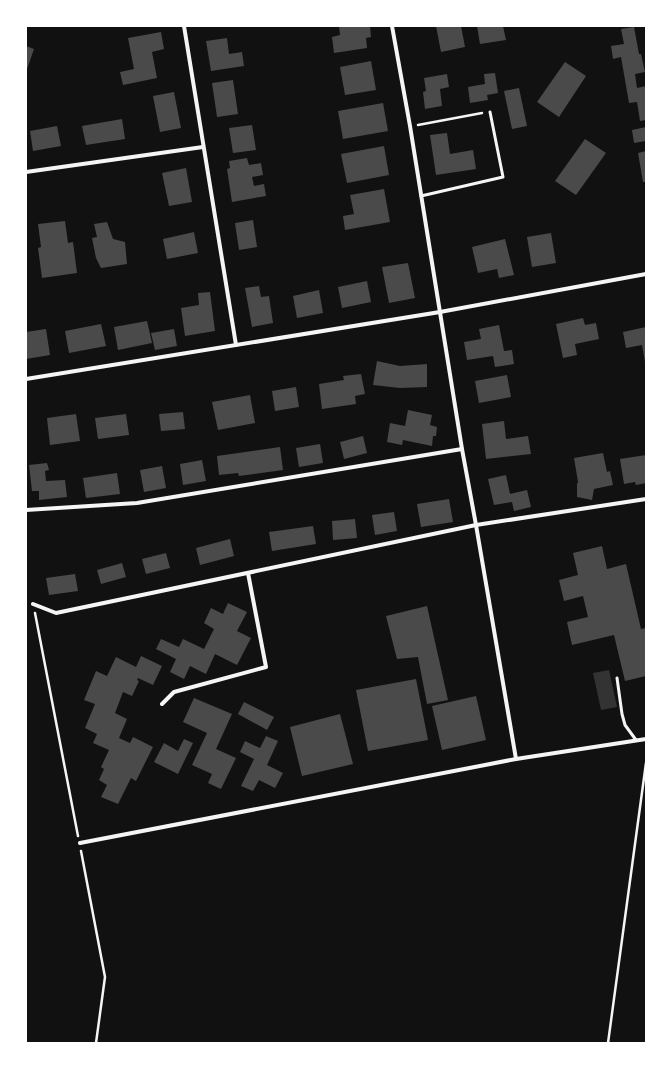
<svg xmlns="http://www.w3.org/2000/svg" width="672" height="1069" font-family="'Noto Sans',sans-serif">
	<rect width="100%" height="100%" fill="#111"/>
	<path fill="#333" d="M609 670 617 707 601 710 593 673Z"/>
	<g fill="#4a4a4a">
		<path d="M339 26H370L371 37 366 38 367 48 334 53 332 37 340 35Z"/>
		<path d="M436 26H461L465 47 441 52Z"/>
		<path d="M477 26H503L506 40 480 44Z"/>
		<path d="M634 27 639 54H641L645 72 635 74 637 88 646 86V120L640 121 637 102 629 103 621 57 613 59 611 46 624 44 621 29Z"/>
		<path d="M161 32 164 49 152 52 157 78 123 85 120 72 134 69 128 38Z"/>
		<path d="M227 38 229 54 242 52 244 66 211 71 206 41Z"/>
		<path d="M26 46 34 49 26 72Z"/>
		<path d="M371 61 376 90 345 95 340 67Z"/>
		<path d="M565 62 586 76 559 117 537 102Z"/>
		<path d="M495 73 498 93 487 95 488 100 470 103 468 87 485 84 484 74Z"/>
		<path d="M447 74 449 87 440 89 442 106 425 109 423 92 426 91 424 78Z"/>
		<path d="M233 80 238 114 217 117 212 83Z"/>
		<path d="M519 88 527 126 512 129 504 91Z"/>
		<path d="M174 92 181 128 160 132 153 96Z"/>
		<path d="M383 103 388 131 343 139 338 111Z"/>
		<path d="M122 119 125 139 86 145 82 126Z"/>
		<path d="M252 125 256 150 233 153 229 128Z"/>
		<path d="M57 126 61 146 33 151 30 131Z"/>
		<path d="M646 127V141L634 143 632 130Z"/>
		<path d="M447 133 450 154 473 150 476 169 436 175 430 135Z"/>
		<path d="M585 139 606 153 576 195 555 181Z"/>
		<path d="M384 146 389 175 347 183 341 154Z"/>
		<path d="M646 151V182H643L638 153Z"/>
		<path d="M247 158 249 165 261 163 263 175 252 177 254 186 264 184 266 196 232 202 227 169 230 168 229 161Z"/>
		<path d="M186 168 192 202 169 206 162 173Z"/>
		<path d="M384 189 390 222 345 230 343 216 354 214 350 195Z"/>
		<path d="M253 220 257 247 239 250 235 223Z"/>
		<path d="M65 221 68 243 73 242 77 273 42 278 38 248 41 247 38 224Z"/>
		<path d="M107 222 113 239 125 242 127 264 101 268 96 258 92 238 97 237 94 224Z"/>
		<path d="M194 232 198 253 167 259 163 239Z"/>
		<path d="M551 233 556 263 532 267 527 237Z"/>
		<path d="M505 239 514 275 499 278 497 269 478 273 472 247Z"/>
		<path d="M408 263 415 298 389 303 382 267Z"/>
		<path d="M367 281 371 302 342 308 338 287Z"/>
		<path d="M259 286 261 297 269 296 273 323 252 327 245 288Z"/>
		<path d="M319 290 323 313 297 318 293 296Z"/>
		<path d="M210 292 215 331 185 336 181 308 199 305 198 293Z"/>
		<path d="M583 318 585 325 596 323 599 339 575 344 577 355 563 358 556 324Z"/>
		<path d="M147 321 152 343 118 350 114 327Z"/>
		<path d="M101 324 106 346 69 353 65 331Z"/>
		<path d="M499 325 504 351 512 350 514 364 495 367 493 356 467 360 464 342 481 339 479 329Z"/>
		<path d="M646 327V362H645L642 345 626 348 623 332Z"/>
		<path d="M46 329 50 355 26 359V332Z"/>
		<path d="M174 329 177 346 155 350 151 333Z"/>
		<path d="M377 361 400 366 427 364V387L400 388 373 385Z"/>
		<path d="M361 374 365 394 355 396 356 404 322 409 319 384 344 380 343 376Z"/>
		<path d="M507 375 511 397 479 403 475 381Z"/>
		<path d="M296 387 299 407 275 411 272 391Z"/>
		<path d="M250 395 255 423 218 430 212 402Z"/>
		<path d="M408 410 432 415 430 425 437 427 436 436H433L432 446 403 440 402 445 387 442 390 423 405 426Z"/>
		<path d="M183 412 185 429 161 431 159 414Z"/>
		<path d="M76 414 80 441 50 445 47 418Z"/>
		<path d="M126 414 129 435 98 439 95 418Z"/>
		<path d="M504 421 506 439 528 436 531 454 486 459 482 424Z"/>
		<path d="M363 436 367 453 344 459 340 442Z"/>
		<path d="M320 444 323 463 299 467 296 448Z"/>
		<path d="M280 447 283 470 239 476 238 473 219 475 217 456Z"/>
		<path d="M603 453 607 472 610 471 613 485 594 489 592 500 577 497V484L578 482 574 458Z"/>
		<path d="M646 455V483L636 485 635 482 624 484 620 459Z"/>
		<path d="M202 460 206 481 183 485 180 464Z"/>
		<path d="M47 463 49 470 45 471 46 481 65 480 67 497 39 500V491H32L29 465Z"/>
		<path d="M162 466 166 488 144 492 140 470Z"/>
		<path d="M117 473 120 494 86 498 83 478Z"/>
		<path d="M506 475 510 494 527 490 531 507 514 511 512 502 494 505 488 479Z"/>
		<path d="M449 499 453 522 421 527 417 504Z"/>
		<path d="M394 512 397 531 375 535 372 515Z"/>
		<path d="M355 519 357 538 333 540 332 521Z"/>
		<path d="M313 526 316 544 272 551 269 532Z"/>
		<path d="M230 539 234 556 200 565 196 548Z"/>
		<path d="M602 546 607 569 626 564 641 629 646 628V676L625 681 614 635 572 645 567 622 588 617 583 596 564 601 559 580 578 575 573 553Z"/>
		<path d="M166 553 170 568 146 574 142 559Z"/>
		<path d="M122 563 126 577 101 584 97 570Z"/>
		<path d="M75 574 78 591 49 595 46 578Z"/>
		<path d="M228 603 247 612 237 631 251 638 237 665 215 654 206 674 190 666 184 679 170 672 176 659 156 649 161 639 179 647 183 639 204 649 214 629 204 623 211 608 223 614Z"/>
		<path d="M427 606 448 700 427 704 418 657 397 659 386 616Z"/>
		<path d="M141 656 162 666 153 685 138 678 137 680 139 681 132 696 123 692 115 713 127 719 119 738 130 743 133 737 153 747 136 781 131 778 118 804 101 797 107 785 99 780 104 769 101 767 109 750 93 743 97 734 85 728 95 704 84 700 96 671 107 676 116 657 136 667Z"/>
		<path d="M416 679 428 740 368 751 356 690Z"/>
		<path d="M476 696 486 740 442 750 432 706Z"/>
		<path d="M194 698 232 714 216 749 236 758 221 789 208 783 212 774 192 765 207 733 183 722Z"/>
		<path d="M244 702 274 717 267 730 238 714Z"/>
		<path d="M340 714 353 764 302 776 290 727Z"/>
		<path d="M266 736 278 741 267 765 283 773 275 788 259 780 253 791 241 786 254 759 240 752 245 741 260 748Z"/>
		<path d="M184 739 193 743 178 774 154 762 164 743 178 751Z"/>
	</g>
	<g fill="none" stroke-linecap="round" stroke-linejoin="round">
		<g stroke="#f5f5f5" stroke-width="2.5">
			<path d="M418 125 482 113"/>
			<path d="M35 613 78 836"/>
			<path d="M81 851 105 977 96 1043"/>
			<path d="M608 1043 646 763"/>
		</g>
		<g stroke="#f5f5f5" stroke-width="3">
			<path d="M421 196 503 177 490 112"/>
			<path d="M617 678 622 714 625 725 636 740"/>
		</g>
		<g stroke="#f5f5f5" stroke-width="4">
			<path d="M184 26 236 345"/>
			<path d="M392 26 410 126 462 449 476 525 516 759"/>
			<path d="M26 172 203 147"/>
			<path d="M26 379 440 312 646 274"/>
			<path d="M26 510 137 503 462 449"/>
			<path d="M33 604 56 613 476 525 646 499"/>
			<path d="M162 704 174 692 266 667 248 573"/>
			<path d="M80 843 516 759 646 739"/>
		</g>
	</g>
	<rect width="672" height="1069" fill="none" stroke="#ffffff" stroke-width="54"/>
</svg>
